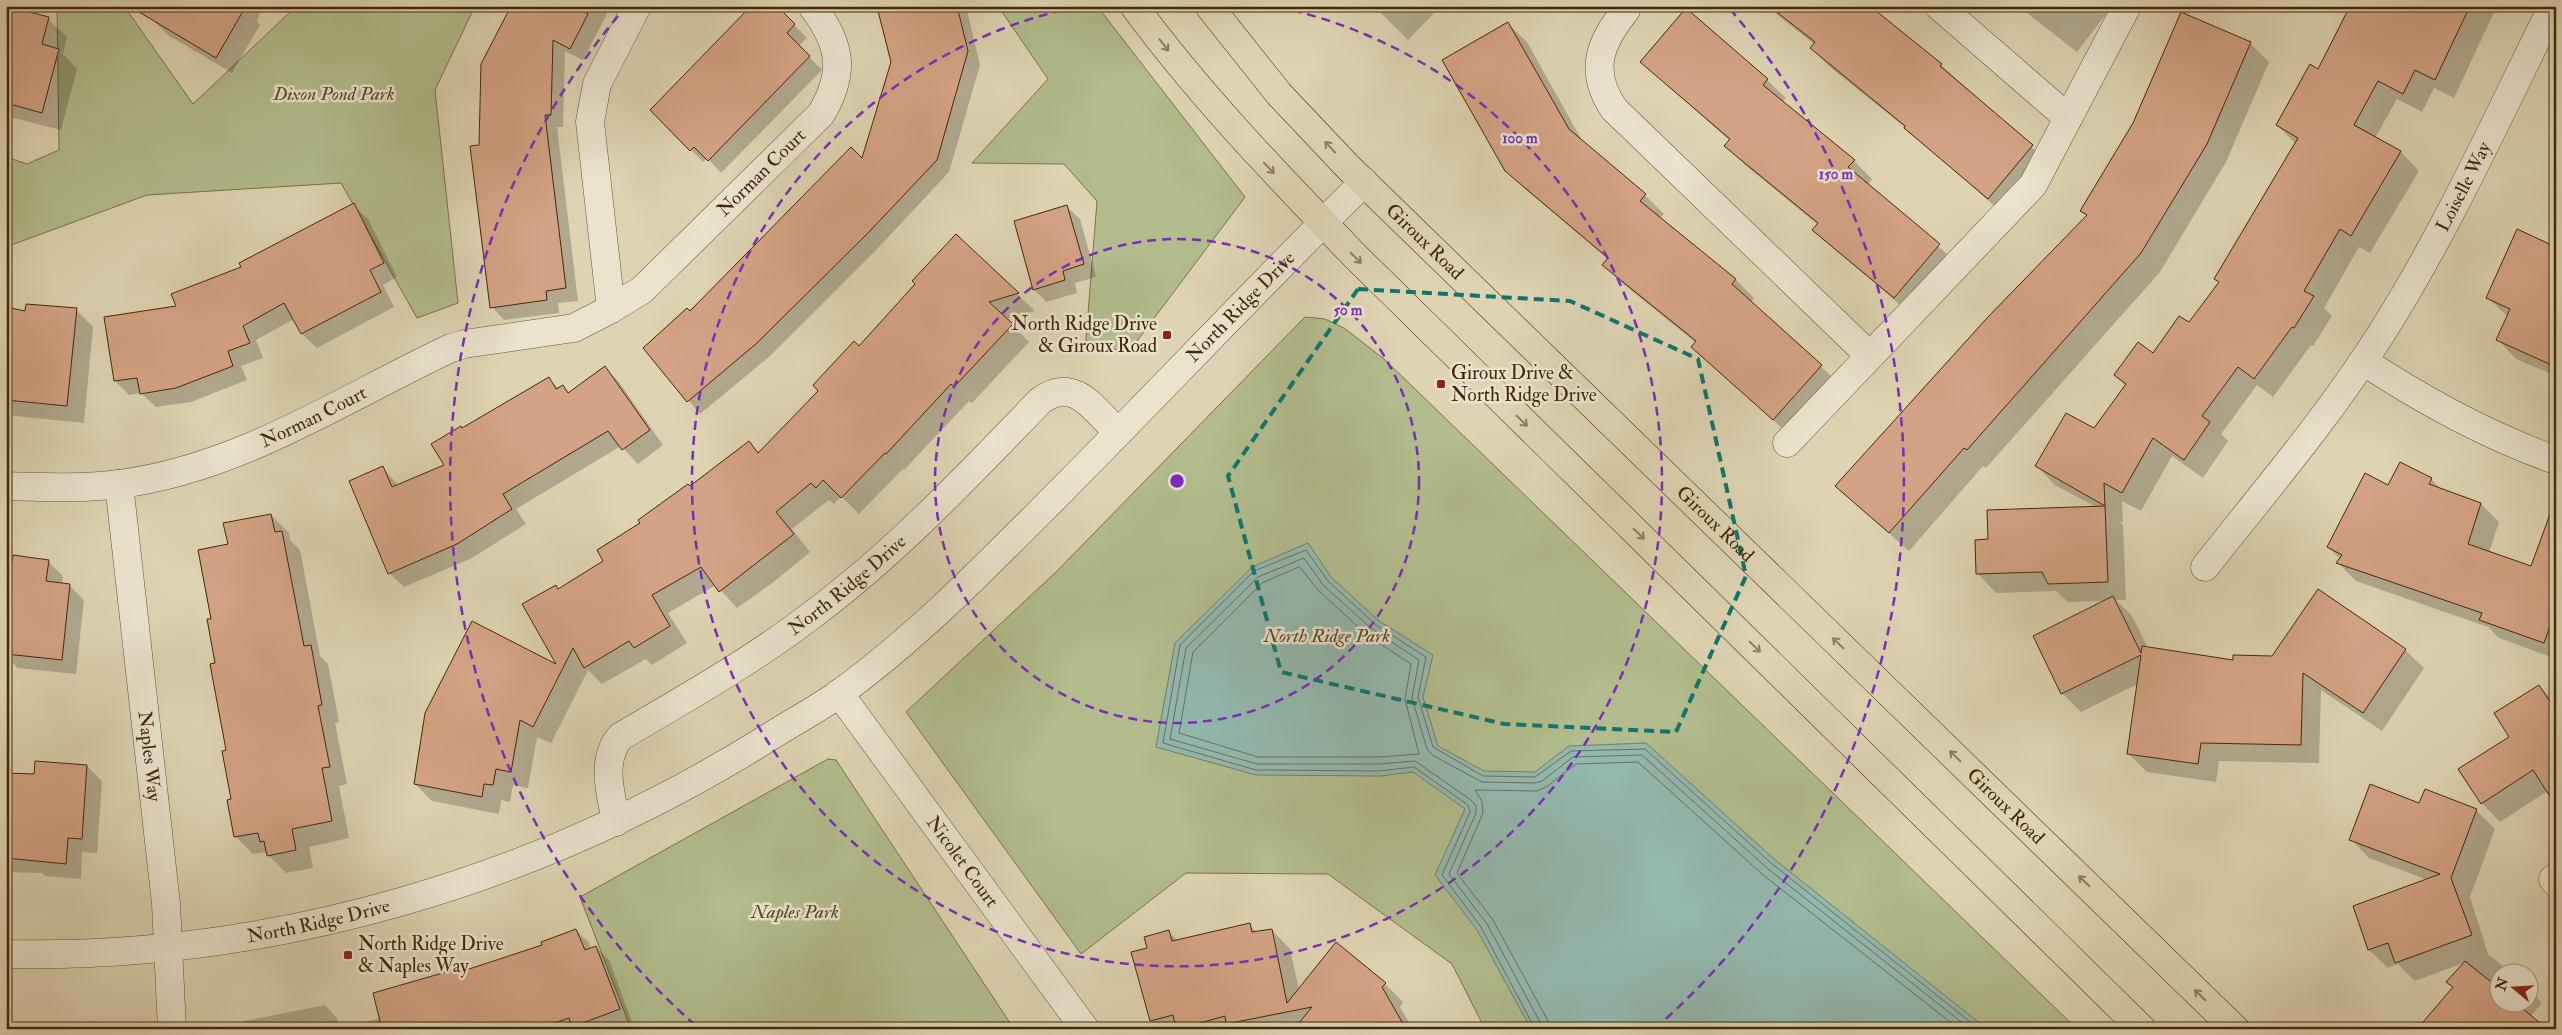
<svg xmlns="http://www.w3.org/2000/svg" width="2562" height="1035" font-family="'IM FELL Double Pica',serif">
	<rect width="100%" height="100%" fill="#ded4b3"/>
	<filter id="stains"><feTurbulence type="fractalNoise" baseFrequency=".004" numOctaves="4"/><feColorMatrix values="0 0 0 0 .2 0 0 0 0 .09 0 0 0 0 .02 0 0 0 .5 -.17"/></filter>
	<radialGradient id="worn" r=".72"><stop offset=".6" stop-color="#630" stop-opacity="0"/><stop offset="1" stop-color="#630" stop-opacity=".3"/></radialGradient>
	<g fill="#b2bc8c" stroke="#7a724a">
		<path d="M57 6H124L193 104 289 13 291 6H475L435 90 458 303 417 318 341 183 147 195 6 247V157L27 164 59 150Z"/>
		<path d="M998 6H1097L1245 197 1131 349 1085 351 1097 201 1064 164 972 163 1048 79Z"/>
		<path d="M1305 317 1325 319 1344 328 1384 359 2077 1029H1485L1452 964 1328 874 1186 873 1081 954 906 712 1056 572Z"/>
		<path d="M828 759 836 760 1014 1029H631L580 897Z"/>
	</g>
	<path fill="#93b8ae" stroke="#737e6b" d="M1308 543 1331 577 1379 621 1433 655 1423 697 1438 746 1484 771 1535 772 1569 746 1646 743 1774 859 1987 1029H1531L1477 930 1435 875 1465 809 1413 772 1380 776 1256 775 1156 747 1175 643 1252 567Z"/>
	<g fill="#0003">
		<path d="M6 6 48 19 67 37 63 54 77 69 61 130 6 116Z"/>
		<path d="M159 6H262L257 22 260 25 232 73 168 35 152 19Z"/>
		<path d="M513 6H611L583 60 565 51 563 127H557L578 301 558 303 559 313 504 320 492 307 480 146Z"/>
		<path d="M776 6 807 38 799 46 822 70 721 173 707 158 703 162 652 110Z"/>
		<path d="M878 6H966L980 65 949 172 879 247 770 356 700 414 645 348 863 161 892 62Z"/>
		<path d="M1374 6H1441L1408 40Z"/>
		<path d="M1766 6H1868L1941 65 2051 165 2007 217 1907 129 1830 67 1811 48 1814 44Z"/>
		<path d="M2018 6H2112L2077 52Z"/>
		<path d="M2351 6H2497L2454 98 2434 88 2422 112 2397 99 2375 138 2401 152 2419 171 2370 253 2359 247 2324 308 2332 316 2313 346 2311 345 2273 397 2257 385 2221 434 2228 441 2203 478 2172 456 2141 511 2122 501 2123 523 2119 521 2123 526 2126 600H2116L2132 616 2148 648 2234 661 2405 650 2424 668 2382 731 2321 690 2319 763 2219 761 2216 782 2147 772 2128 753 2138 684 2081 712 2062 693 2106 601 2068 602 2056 591 1996 593 1978 574 1990 540 2096 507 2055 485 2037 466 2094 430 2126 386 2115 375 2153 354 2189 324 2219 282 2296 144 2277 125 2318 70Z"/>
		<path d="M1508 24 1527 42 1584 144 1645 195 1664 214 1660 218 1736 280 1754 298 1751 303 1840 384 1793 438 1711 365 1693 347 1696 343 1622 283 1604 265 1608 259 1525 189 1506 170Z"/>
		<path d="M2250 43 2269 62 2226 162 2160 272 1986 468 1983 466 1909 551 1856 504 2087 216 2081 210Z"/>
		<path d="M1642 62 1767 80 1786 98 1782 102 1854 161 1872 179 1868 185 1957 263 1913 316 1833 248 1814 230 1818 225 1745 165 1726 146 1730 141Z"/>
		<path d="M353 205 368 219 397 277 383 285 394 307 317 348 302 334 294 319 256 340 263 358 241 366 247 380 191 402 156 407 141 393 129 395 115 381 178 307Z"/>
		<path d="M1067 207 1080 219 1096 277 1075 283 1077 293 1046 302 1034 289Z"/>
		<path d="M956 236 1035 311 1006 319 1029 342 972 403 969 401 904 470 903 469 859 514 841 496 834 504 829 500 792 529 810 552 771 584 737 608 716 585 668 613 687 643 652 665 646 659 602 684 588 670 551 743 537 737 528 788 513 785 510 802 501 800 499 814 432 801 415 784 560 667 556 587 559 590 605 561 642 523 749 443 759 453 820 391 917 284Z"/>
		<path d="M2556 248V376L2516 359 2498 340 2508 317 2488 298Z"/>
		<path d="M6 308 26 313 76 310 93 327 84 423 6 415Z"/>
		<path d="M605 368 619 382 663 445 638 464 621 446 516 509 526 524 472 558 404 587 389 573 383 468 399 486 446 466 463 429 548 378 559 389 563 386 570 394Z"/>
		<path d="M2431 479 2442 490 2481 504 2499 522 2489 553 2532 567 2556 534V659L2499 638 2488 627 2356 581 2338 563 2340 559 2328 547 2389 486Z"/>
		<path d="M271 515 289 533 290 540 300 550 320 656 328 664 339 722 335 723 347 784 339 786 349 838 309 847 313 868 286 873 268 855 267 852 253 854 236 837 212 620 229 545Z"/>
		<path d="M6 560 48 561 63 576 62 584 69 585 84 600 76 674 18 668 12 662H6Z"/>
		<path d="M2539 686 2556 703V797L2549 790 2500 822 2482 803 2511 737Z"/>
		<path d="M87 766 102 781 97 853 82 852 81 879 45 876 42 873 6 872V775H35Z"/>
		<path d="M2420 804 2476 810 2495 829 2470 897 2488 954 2510 972H2500V1002H2530V990L2542 1003 2530 1017 2454 988 2466 962 2415 981 2398 964 2388 968 2369 950 2354 907 2428 880 2369 858 2351 839Z"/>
		<path d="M1249 924 1257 933 1272 930 1290 949 1299 990 1385 984 1403 1002 1400 1007 1413 1029H1159L1151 1020 1149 949 1169 932 1178 941Z"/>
		<path d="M576 930 589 943 591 949 596 947 609 960 632 1022 613 1029H246L244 1021 325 1005 337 1018 339 1029 380 1018 453 972 456 975 544 946Z"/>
	</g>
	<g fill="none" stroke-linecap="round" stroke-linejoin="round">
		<g stroke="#6b705a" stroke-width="1">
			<path d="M1300 567 1318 590 1367 635 1411 664 1405 699 1419 754 1379 757H1258L1179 733 1193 652 1262 583Z"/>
			<path d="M1535 1029 1481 927 1442 875 1470 812 1468 805 1414 767 1379 771 1256 770 1163 743 1180 645 1254 571 1306 550 1328 581 1376 625 1426 657 1418 697 1433 747 1483 776 1535 777 1571 751 1645 749 1771 863 1979 1029"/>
			<path d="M1541 1029 1540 1022 1487 924 1449 874 1476 813V806L1471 800 1415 761 1379 764H1257L1170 739 1186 648 1258 577 1304 558 1323 585 1372 629 1419 660 1412 698 1427 749 1432 755 1482 782 1535 783 1542 781 1573 757 1642 755 1767 868 1970 1029"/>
			<path d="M1549 1029 1547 1019 1493 920 1457 873 1483 813 1482 801 1475 790 1537 791 1546 787 1576 764 1638 762 1762 874 1959 1029"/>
		</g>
	</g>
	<g fill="#d4a385" stroke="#432807">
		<path d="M6 6 49 17 42 44 59 49 42 113 6 103Z"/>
		<path d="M129 6H246L216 58Z"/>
		<path d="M511 6H574L588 14 570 49 553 40 551 115H545L566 288 546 291 547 300 490 308 470 146 479 145 481 64Z"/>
		<path d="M751 6H777L795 24 787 33 810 56 708 161 694 147 690 151 650 110Z"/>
		<path d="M897 6H957L968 51 937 160 867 234 757 343 687 402 643 348 687 308 690 311 851 147 862 158 891 62 878 11Z"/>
		<path d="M1769 6H1870L1942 64 1940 66 2033 145 1988 199 1904 128 1905 126 1810 48 1815 42Z"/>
		<path d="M2350 6H2470L2435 80 2415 70 2403 94 2378 81 2354 125 2401 151 2351 236 2340 229 2304 291 2314 296 2294 328 2292 327 2254 379 2238 367 2202 416 2210 422 2184 460 2153 438 2122 493 2104 483 2105 506 2035 466 2066 413 2094 428 2126 384 2114 375 2138 342 2153 353 2179 316 2189 322 2219 282 2214 279 2298 138 2276 125 2310 64 2318 69Z"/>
		<path d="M1686 8 1768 79 1763 85 1855 160 1848 167 1940 244 1894 298 1812 230 1818 223 1724 146 1730 139 1640 62Z"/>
		<path d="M2181 12 2251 42 2207 144 2141 253 1967 450 1964 448 1889 533 1835 486 1987 318 2087 215 2080 211 2133 123Z"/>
		<path d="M1508 22 1569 129 1646 194 1640 201 1736 279 1732 284 1822 365 1773 420 1691 347 1696 341 1602 265 1608 258 1505 171 1442 60Z"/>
		<path d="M354 203 384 263 370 270 381 292 301 334 284 303 243 326 250 343 228 351 233 366 176 388 140 394 137 378 114 381 104 317 176 306 171 294 241 267 239 263Z"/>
		<path d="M1067 205 1084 264 1063 271 1065 280 1033 290 1014 221Z"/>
		<path d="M2517 229 2556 247V367L2496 340 2510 309 2486 298Z"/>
		<path d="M956 234 1019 293 989 302 1013 324 954 387 951 384 886 454 885 453 841 498 823 480 816 488 811 483 776 512 794 534 719 592 701 567 652 595 670 626 634 648 629 641 584 668 573 648 533 727 520 720 511 772 496 769 493 785 484 784 482 797 414 784 425 713 472 621 556 664 522 604 556 585 558 589 603 561 597 550 640 523 638 520 688 484 690 486 749 441 758 453 818 391 813 385 854 341 859 346 915 284 912 281Z"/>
		<path d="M26 304 77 308 67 406 6 400V307L25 311Z"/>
		<path d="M605 366 650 430 622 450 608 431 503 494 512 509 457 544 388 574 349 481 383 466 392 487 444 465 431 444 461 426 462 428 549 377 556 389 563 385 568 393Z"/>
		<path d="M2400 462 2432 478 2429 484 2481 503 2468 544 2531 566 2553 506 2556 507V610L2544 643 2479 620 2482 613 2336 563 2342 555 2327 547 2365 473 2388 485Z"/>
		<path d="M2105 506 2108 582 2048 584 2042 572 1976 574 1975 540 1988 539 1987 510Z"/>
		<path d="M271 514 275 532 282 531 304 646 311 645 322 705 318 706 330 767 322 768 332 821 292 829 296 850 267 856 264 841 260 842 258 833 234 837 227 800 231 799 222 751 226 750 210 664 215 663 207 619H211L198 550 228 544 223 523Z"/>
		<path d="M13 555 49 560 46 581 70 584 62 660 6 654V611Z"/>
		<path d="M2318 589 2406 649 2363 713 2303 673 2301 745 2201 743 2198 764 2127 754 2141 655 2061 694 2033 636 2113 596 2141 653 2142 646 2233 660V655L2272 656Z"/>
		<path d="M2539 685 2556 711V806L2533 770 2481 804 2458 769 2509 737 2494 713Z"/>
		<path d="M35 761 87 765 82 839 68 838 66 864 6 858V773L34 774Z"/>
		<path d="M2370 784 2419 803 2425 789 2477 809 2451 878 2472 935 2395 963 2388 943 2368 950 2353 906 2440 874 2349 840Z"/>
		<path d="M1250 923 1252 932 1272 929 1287 1003 1336 942 1386 983 1382 987 1406 1029H1294L1312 1007 1226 1024 1225 1016 1178 1029H1176L1173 1015 1150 1021 1131 952 1147 948 1144 937 1169 930 1172 941Z"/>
		<path d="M576 929 585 950 596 946 620 1009 572 1027 569 1018 537 1029H382L373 993 453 970 454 974 542 945 541 942Z"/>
		<path d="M2465 961 2500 989V1002H2515L2547 1029H2417L2453 987 2446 982Z"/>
	</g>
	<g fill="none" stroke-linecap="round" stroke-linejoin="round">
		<g stroke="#6a5332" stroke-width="29">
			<g id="minor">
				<path d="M1622 6 1626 10C1600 42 1588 71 1614 109L1870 356 2033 185 2127 6"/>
				<path d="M1939 6 2068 118"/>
				<path d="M611 309 590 122 597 84 637 6"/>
				<path d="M2363 361C2421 399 2490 437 2556 460"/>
				<path d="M1787 443 1870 356"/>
				<path id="s1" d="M119 484 166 904 172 1029"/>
				<path id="s2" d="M6 486C44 487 82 489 120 484 241 468 342 399 451 348L464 344 574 328 611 309 642 290 821 114C846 72 841 44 812 6"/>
				<path id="s3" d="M2205 567C2265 491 2329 416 2381 334 2447 230 2498 116 2553 6"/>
				<path id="s4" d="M839 693 1085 1029"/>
				<path id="s5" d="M616 822C611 794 600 761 620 737 684 699 749 663 808 618 893 555 966 478 1040 401 1074 375 1095 410 1118 433"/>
				<path d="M2553 879 2556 883"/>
				<path id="s6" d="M6 954C275 960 544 879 771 736 793 722 818 709 840 693 921 634 991 561 1062 490 1163 388 1262 283 1364 182"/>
			</g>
		</g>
		<g stroke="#432807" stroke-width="29">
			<g id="major">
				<path d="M1134 6C1201 97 1278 176 1356 257L2142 1029"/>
				<path id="s7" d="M1209 6 1279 94 1348 167 2235 1029"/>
			</g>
		</g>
		<use href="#minor" stroke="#eae3ce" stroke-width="28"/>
		<use href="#major" stroke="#ded4b3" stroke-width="28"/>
	</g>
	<defs><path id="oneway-shaft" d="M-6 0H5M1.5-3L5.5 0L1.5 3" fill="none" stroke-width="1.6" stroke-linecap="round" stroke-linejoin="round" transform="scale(1.25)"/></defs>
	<g stroke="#907e5d">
		<use href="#oneway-shaft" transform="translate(1164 45) rotate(52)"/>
		<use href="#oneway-shaft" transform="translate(1330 147) rotate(-133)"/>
		<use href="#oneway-shaft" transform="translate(1269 168) rotate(46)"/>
		<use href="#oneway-shaft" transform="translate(1356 258) rotate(45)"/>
		<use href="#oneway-shaft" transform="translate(1522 421) rotate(44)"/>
		<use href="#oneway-shaft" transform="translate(1639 534) rotate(44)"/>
		<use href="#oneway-shaft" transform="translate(1838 643) rotate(-136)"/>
		<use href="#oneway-shaft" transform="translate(1755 647) rotate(44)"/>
		<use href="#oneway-shaft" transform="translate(1955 756) rotate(-136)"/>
		<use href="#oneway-shaft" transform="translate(2084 881) rotate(-136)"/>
		<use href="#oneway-shaft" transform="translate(2200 995) rotate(-136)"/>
	</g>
	<path fill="none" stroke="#0f766e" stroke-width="4" stroke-dasharray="10 6" stroke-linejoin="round" d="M1358 289 1570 301 1698 359 1746 576 1676 732 1504 724 1281 672 1228 476Z"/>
	<g fill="none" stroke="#7b2cbf" stroke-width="2.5" stroke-dasharray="9 6">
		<circle cx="1177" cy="481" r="242"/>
		<path d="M1278 7A485 485 0 1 1 1076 7"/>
		<path d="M695 1025A727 727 0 0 1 624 9M1730 9A727 727 0 0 1 1659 1025"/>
	</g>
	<g fill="#8f2418" stroke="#eae3ce" stroke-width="2">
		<rect x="1162" y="330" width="10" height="10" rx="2.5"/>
		<rect x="1436" y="379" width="10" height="10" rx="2.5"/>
		<rect x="343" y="950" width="10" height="10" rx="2.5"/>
	</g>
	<g text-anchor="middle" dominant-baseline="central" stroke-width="5" stroke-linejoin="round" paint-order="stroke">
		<g font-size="19" font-style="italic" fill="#594622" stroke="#eae3ce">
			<text x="334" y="94">Dixon Pond Park</text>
			<text x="1327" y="636">North Ridge Park</text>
			<text x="795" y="912">Naples Park</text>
		</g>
		<g font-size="19" fill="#432807" stroke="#eae3ce">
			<text stroke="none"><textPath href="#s2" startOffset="844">Norman Court</textPath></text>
			<text stroke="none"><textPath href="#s3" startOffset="461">Loiselle Way</textPath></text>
			<text stroke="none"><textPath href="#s7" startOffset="320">Giroux Road</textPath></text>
			<text stroke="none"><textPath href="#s6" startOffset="1445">North Ridge Drive</textPath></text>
			<text stroke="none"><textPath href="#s2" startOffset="320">Norman Court</textPath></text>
			<text stroke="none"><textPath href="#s7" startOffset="725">Giroux Road</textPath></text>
			<text stroke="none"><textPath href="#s5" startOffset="362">North Ridge Drive</textPath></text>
			<text stroke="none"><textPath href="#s1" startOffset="274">Naples Way</textPath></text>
			<text stroke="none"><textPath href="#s7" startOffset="1130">Giroux Road</textPath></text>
			<text stroke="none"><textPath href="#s4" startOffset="209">Nicolet Court</textPath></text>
			<text stroke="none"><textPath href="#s6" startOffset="315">North Ridge Drive</textPath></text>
		</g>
		<g font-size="19" fill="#432807" stroke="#eae3ce" text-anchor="start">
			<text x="1157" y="324" text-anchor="end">North Ridge Drive<tspan x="1157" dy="22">&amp; Giroux Road</tspan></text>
			<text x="1451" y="373">Giroux Drive &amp;<tspan x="1451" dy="22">North Ridge Drive</tspan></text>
			<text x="358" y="944">North Ridge Drive<tspan x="358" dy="22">&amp; Naples Way</tspan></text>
		</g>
	</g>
	<circle cx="1177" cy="481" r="8" fill="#7b2cbf" stroke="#eae3ce" stroke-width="2.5"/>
	<g font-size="15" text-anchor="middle" font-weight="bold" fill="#7b2cbf" stroke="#eae3ce" stroke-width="5" stroke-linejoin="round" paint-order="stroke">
		<text x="1520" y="143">100 m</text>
		<text x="1836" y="179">150 m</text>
		<text x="1348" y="315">50 m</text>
	</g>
	<rect width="2562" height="1035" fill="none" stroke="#ded4b3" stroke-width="25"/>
	<rect x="8" y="8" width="2547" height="1020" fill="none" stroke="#432807" stroke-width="2.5"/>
	<rect x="12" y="12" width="2537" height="1010" fill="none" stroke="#432807"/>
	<g transform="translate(2514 988) rotate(288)"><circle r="24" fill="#eae3ce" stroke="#a7987e"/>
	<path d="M0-4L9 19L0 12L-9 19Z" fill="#8f2418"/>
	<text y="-8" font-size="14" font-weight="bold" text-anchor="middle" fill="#432807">N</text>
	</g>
	<rect width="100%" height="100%" filter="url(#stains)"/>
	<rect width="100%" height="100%" fill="url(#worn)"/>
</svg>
